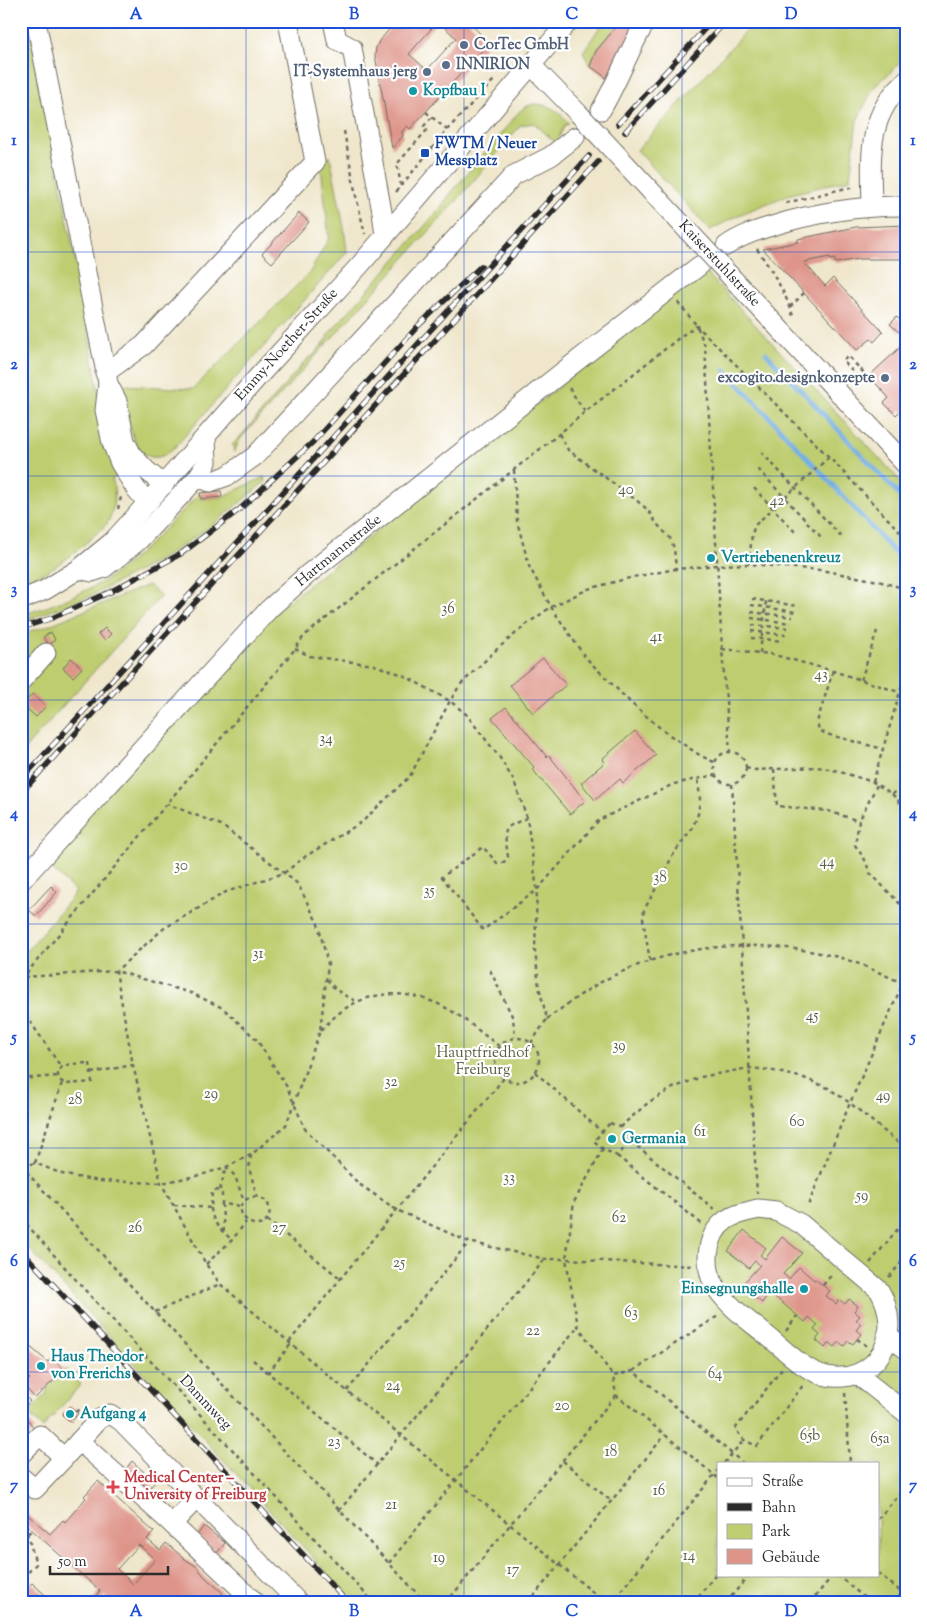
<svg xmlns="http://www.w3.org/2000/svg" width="927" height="1624" font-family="'Sorts Mill Goudy',serif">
	<rect width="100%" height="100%" fill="#fff"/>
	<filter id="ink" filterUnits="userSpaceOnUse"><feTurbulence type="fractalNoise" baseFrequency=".02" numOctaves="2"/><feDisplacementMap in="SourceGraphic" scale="10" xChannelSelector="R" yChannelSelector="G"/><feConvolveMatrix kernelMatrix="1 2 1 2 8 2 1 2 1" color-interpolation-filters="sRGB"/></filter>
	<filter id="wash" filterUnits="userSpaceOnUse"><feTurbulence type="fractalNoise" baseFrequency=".0096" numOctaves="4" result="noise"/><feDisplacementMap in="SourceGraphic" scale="20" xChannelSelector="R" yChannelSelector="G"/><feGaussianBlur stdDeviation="1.12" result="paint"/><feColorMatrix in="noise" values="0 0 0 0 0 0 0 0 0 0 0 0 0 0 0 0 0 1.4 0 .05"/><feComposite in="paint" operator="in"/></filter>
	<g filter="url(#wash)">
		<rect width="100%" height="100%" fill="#efe6cb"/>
		<g fill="#becd6f" stroke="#747c4d" fill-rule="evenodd">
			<path d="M21 21H29L84 306 106 437 120 474 112 479C117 491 114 508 109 520 107 525 102 528 98 532 77 552 51 574 21 581Z"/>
			<path d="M604 21H621L596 51 590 66 583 52Z"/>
			<path d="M755 21H892L890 23 906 40V58L874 87 857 120 850 179 788 195 741 214 710 230 637 150Z"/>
			<path d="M533 104C549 104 560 111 569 124L565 125 556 143 534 123 521 125 454 204 240 439 234 452 233 444 242 435 310 356 312 357 328 338 327 336 439 210 451 193 519 112 525 107Z"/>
			<path d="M330 156 344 228 347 252 177 445C171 450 165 456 158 457 129 462 126 403 124 385L193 389 310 272 329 238 321 167Z"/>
			<path d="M705 271 906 487V1603H355L21 1240V958L76 892 44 862 272 614ZM718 1463H878V1575H718Z"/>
			<path d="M264 477 266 481 214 524 165 557 93 595 21 622V615C57 605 103 586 131 561 155 540 177 516 200 493L201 499 222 497Z"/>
			<path d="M148 585 161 596 21 753V634L47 626Z"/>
			<path d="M66 1369 81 1384 43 1428 28 1414 46 1394 48 1386Z"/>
		</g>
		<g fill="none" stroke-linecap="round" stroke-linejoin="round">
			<g stroke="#73afe5" stroke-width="4.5">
				<path d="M766 353 906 502"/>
				<path d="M725 370 815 466"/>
				<path d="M819 470 894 552 906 558"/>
			</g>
		</g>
		<g id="blocks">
			<g fill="#de9489" fill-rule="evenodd">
				<path d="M397 21H468L489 43 410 129 407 126 402 132 403 136 392 148 375 55 376 48 379 41ZM438 21 456 38 427 70 409 54Z"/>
				<path d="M621 21H638L611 81 590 66 596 51Z"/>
				<path d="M299 213 309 222 272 263 262 254Z"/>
				<path d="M906 225 905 259H859L835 263V259L830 260V257L804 262 825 286 833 278 883 332 874 342 871 339 857 350 763 249 798 242V239L856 227Z"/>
				<path d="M897 317 906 326 900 333 890 324Z"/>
				<path d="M906 342V415L901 410 896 415 884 403 889 398 869 376Z"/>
				<path d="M221 491 222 497 201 499 200 493Z"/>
				<path d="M105 628 111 634 105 640 98 634Z"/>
				<path d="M51 632 55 640 48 645 43 637Z"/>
				<path d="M71 658 82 668 73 677 63 668Z"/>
				<path d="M543 658 566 685 533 713 510 685Z"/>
				<path d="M32 694 46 706 36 717 23 705Z"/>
				<path d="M506 707 547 757 549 755 585 801 570 814 532 769 534 767 492 718Z"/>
				<path d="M635 731 656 755 623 783 620 779 595 800 581 783 605 762 602 759Z"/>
				<path d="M51 886 57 892 36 916 29 910Z"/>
				<path d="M744 1230 766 1248 760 1255 765 1259 782 1237 802 1253 783 1274 789 1279 799 1267 814 1280 815 1279 830 1291 826 1296 836 1304 839 1299 845 1304 849 1299 858 1306 854 1311 860 1316 856 1320 861 1324 856 1330 861 1334 853 1344 848 1341 844 1346 839 1342 835 1347 829 1342 825 1348 816 1340 820 1335 814 1330 818 1325 809 1317 805 1322 774 1296 784 1285 778 1280 762 1303 741 1286 760 1265 755 1261 749 1268 728 1251Z"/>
				<path d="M21 1339 48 1362 52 1358 65 1370 35 1398 23 1385 30 1379 21 1371Z"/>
				<path d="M21 1393 30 1401 21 1411Z"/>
				<path d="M70 1406 78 1414 71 1422 62 1415Z"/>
				<path d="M21 1415 29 1421 35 1430 27 1437 21 1432Z"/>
				<path d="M132 1461 155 1482 148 1490 125 1470Z"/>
				<path d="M98 1481 154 1532 147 1539 160 1550 166 1543 185 1559 196 1566 205 1577 223 1593 216 1601 218 1603H113L105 1596 99 1603H90L100 1591 21 1520V1509L50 1534 63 1520 65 1522 86 1498 84 1496ZM139 1545 155 1560 133 1584 117 1569Z"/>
				<path d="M204 1526 225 1543 217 1553 197 1535Z"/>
				<path d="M32 1583 54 1603H21V1594Z"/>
			</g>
		</g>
	</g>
	<g filter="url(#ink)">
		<use href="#blocks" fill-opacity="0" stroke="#706c63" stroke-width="1"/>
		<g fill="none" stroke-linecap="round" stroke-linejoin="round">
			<g stroke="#706c63" stroke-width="21">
				<g id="minor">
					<path d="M36 21 108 383"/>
					<path d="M333 21 337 40 352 48 382 212 385 236"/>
					<path d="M531 65 579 114"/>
					<path d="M601 110C618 81 629 50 646 21"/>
					<path d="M872 206C871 158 866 115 906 81"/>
					<path d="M726 246C740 236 755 231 772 226 816 212 859 206 906 206"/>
					<path d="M733 279 906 465"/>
					<path d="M105 373 144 345 315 162 288 21"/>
					<path d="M198 477 210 482 227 476 255 456 514 175 551 156 575 137"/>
					<path d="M148 503 136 489 120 463 112 443 105 410 108 384 117 401 125 441 132 455 146 470 164 485"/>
					<path d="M79 569 92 572 104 568 138 541 198 477 207 462 206 437"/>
					<path d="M21 600 45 590 79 569 112 542 134 518 256 379 360 265 569 21"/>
					<path d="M21 681 46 653"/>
					<path d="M21 881 269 609 308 574 560 374 699 266"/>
					<path d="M758 1209 776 1211 801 1224 879 1290C890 1308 893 1333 882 1352 871 1371 849 1381 827 1376 806 1372 787 1352 770 1338 752 1323 731 1309 717 1289 703 1269 705 1235 726 1220 736 1213 747 1212 758 1209Z"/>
					<path d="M887 1335 906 1349"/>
					<path d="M858 1375 906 1413"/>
					<path d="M79 1441 172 1524"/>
					<path d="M21 1454 40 1435 64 1458 99 1419 110 1414 121 1421 299 1603"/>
					<path d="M21 1477 35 1489 64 1458"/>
					<path d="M197 1498 172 1524 256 1603"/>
				</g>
			</g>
			<g stroke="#706c63" stroke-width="2.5" stroke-dasharray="4 4" stroke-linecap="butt">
				<path d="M426 112 447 130"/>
				<path d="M344 131 356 196 365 234"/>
				<path d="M401 186 397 164 427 130 424 126 431 118"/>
				<path d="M396 192 447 130 494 80"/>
				<path d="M786 203 846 188H856"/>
				<path d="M757 249C772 271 786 293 794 319"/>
				<path d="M678 302 697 326 705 346 722 649 730 752"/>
				<path d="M790 307 804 293"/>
				<path d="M852 383 858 377 843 361 848 356 864 373"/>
				<path d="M569 388 585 412"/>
				<path d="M559 434 568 450 636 500 648 510 656 523 670 538 674 548 676 569"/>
				<path d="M761 452 842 537"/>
				<path d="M758 469 821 537"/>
				<path d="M514 470 517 521 529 566 551 607 585 657 632 704 665 732 701 756 714 762"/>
				<path d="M754 488 795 532"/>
				<path d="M118 509 121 497"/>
				<path d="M749 564 752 534 755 525 829 457"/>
				<path d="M752 599 798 606"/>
				<path d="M751 605 796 612"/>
				<path d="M751 612 793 617"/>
				<path d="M751 618 791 623"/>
				<path d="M752 625 789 628"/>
				<path d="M751 631 786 635"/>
				<path d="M751 638 783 641"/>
				<path d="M295 649 310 656 374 665 403 675 450 701 466 714 500 758 514 781 527 818 537 890 535 950 539 987 547 1019 531 1043"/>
				<path d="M722 649 771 654 833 671 899 692"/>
				<path d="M760 653 766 601"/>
				<path d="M833 671 817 722 819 730 826 734 883 749"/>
				<path d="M861 680 877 631"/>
				<circle cx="730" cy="768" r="16"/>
				<path d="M746 768 755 770 817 767 834 770 873 782 892 794 906 809"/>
				<path d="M774 769 777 806 828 811 859 821"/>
				<path d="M873 782 906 672"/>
				<path d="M732 784 757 1193"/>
				<path d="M877 785 859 821 855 845 865 860 870 873 906 910"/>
				<path d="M892 794 906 787"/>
				<path d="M527 818C499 829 505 829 508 857L504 862 497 863 483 847 442 877 483 930 537 890 599 820 674 784 715 775"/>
				<path d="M650 961 643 919 644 910 665 872 672 856 693 827 698 814 700 799 698 779"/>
				<path d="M490 970 513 1018 515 1037"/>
				<path d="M24 977 116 971 191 993 223 1008 257 1040 287 1087 305 1129 359 1184 397 1210 469 1242 545 1259H566L692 1266"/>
				<path d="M327 979C335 991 345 996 358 1002"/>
				<path d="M906 979 903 983 906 985"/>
				<path d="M21 980 295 649 304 636 559 434 585 412 684 334 697 326 829 457 906 538"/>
				<path d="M21 1008 61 1067"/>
				<path d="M547 1019C569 1003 592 985 617 974 683 943 758 939 829 955 855 960 879 973 903 983L850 1103 807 1208"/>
				<path d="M321 1030C332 1019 343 1008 357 1002 388 988 425 994 453 1012 469 1022 484 1035 499 1046"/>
				<circle cx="517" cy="1060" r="22"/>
				<path d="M90 1063 92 1082 66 1084 59 1080C53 1061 78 1064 90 1063Z"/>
				<path d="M535 1072 602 1132"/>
				<path d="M91 1073 133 1065"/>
				<path d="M21 1079 58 1076"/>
				<path d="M610 1123 620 1127 631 1141 617 1156 603 1149 594 1141Z"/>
				<path d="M620 1127 649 1102 673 1088 701 1077 749 1068 769 1070 804 1078 828 1088 850 1103 906 1149"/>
				<path d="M631 1141 714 1209"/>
				<path d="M603 1149 574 1202 566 1259 578 1326 613 1376"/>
				<path d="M251 1155 249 1168 257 1196 267 1201 270 1210C264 1248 216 1202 257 1196"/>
				<path d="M617 1156 702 1224"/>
				<path d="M35 1163 62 1083"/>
				<path d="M21 1166 155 1312 426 1603"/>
				<path d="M226 1167 235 1176 244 1201"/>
				<path d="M25 1169 28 1165 35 1163 65 1175 100 1181 161 1183 201 1175 226 1167 251 1155 286 1125 320 1031 328 964 318 924 298 884 284 873 221 825 167 804"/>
				<path d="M220 1190 226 1167"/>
				<path d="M222 1204 224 1233"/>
				<path d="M174 1205 211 1208 212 1193 216 1190 220 1191 222 1194V1204L242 1206"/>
				<path d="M211 1208C212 1223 221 1230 232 1240"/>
				<path d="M21 1218 85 1290 374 1603"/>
				<path d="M267 1220 340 1278"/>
				<path d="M870 1263 906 1219"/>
				<path d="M206 1264 232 1240 246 1222"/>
				<path d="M889 1277 906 1257"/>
				<path d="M823 1285 833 1273"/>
				<path d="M155 1312 220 1284"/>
				<path d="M786 1331 797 1316"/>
				<path d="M857 1339 867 1346"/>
				<path d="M289 1342 504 1078"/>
				<path d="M253 1360 378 1465"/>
				<path d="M782 1369 735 1429 744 1440 757 1446 804 1384"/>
				<path d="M633 1371 718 1316"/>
				<path d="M268 1373 291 1344"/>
				<path d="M347 1391 469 1242"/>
				<path d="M845 1393 850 1463"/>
				<path d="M76 1412 78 1410 82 1414"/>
				<path d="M563 1461 611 1501"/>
				<path d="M724 1463 744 1440"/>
				<path d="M718 1478 616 1395 613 1376 633 1371 743 1463"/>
				<path d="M339 1511 545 1259"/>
				<path d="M878 1519 906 1486"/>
				<path d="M21 1527 27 1533 36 1564 21 1580"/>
				<path d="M27 1533 33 1531"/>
				<path d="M389 1563 456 1480 578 1326"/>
				<path d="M878 1573 906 1596"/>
				<path d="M837 1575 871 1603"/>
				<path d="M446 1603 616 1395"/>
				<path d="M528 1603 665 1435"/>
				<path d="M606 1603 347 1391 220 1284 206 1264 161 1183 133 1065 116 971 163 929 226 892 284 873 306 856 362 822 410 776 450 701 460 685 496 650 527 624 551 607 588 589 633 577 676 569 718 565 749 564 820 570 878 581 906 589"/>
				<path d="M611 1603 718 1470"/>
				<path d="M693 1603 718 1572"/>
				<path d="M726 1603 749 1575"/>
				<path d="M810 1603 833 1575"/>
				<path d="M894 1603 906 1588"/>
			</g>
			<use href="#minor" stroke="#fff" stroke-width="19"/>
			<g stroke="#2b2b2b" stroke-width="5.5">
				<g id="rail">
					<path d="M618 124 712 21"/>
					<path d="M625 132 726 21"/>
					<path d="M21 628 52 618 110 592 182 553 240 509 313 442 418 326 481 266"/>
					<path d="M21 780 589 156"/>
					<path d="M21 793 598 162"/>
					<path d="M21 1250 348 1603"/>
				</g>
			</g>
			<use href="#rail" stroke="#fff" stroke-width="4" stroke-dasharray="11" stroke-linecap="butt"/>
			<g stroke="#706c63" stroke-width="21" stroke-linecap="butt">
				<path id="minor-bridge" d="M579 114 733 279"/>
			</g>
			<use href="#minor-bridge" stroke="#fff" stroke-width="19"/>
		</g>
	</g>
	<path fill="none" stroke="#1d4ed8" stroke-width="1" stroke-opacity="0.55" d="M246 21V1603M464 21V1603M682 21V1603M21 252H906M21 476H906M21 700H906M21 924H906M21 1148H906M21 1372H906"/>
	<g fill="#5c6f8a" stroke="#fff" stroke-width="2">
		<circle cx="464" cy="45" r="5"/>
		<circle cx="446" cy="65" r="5"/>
		<circle cx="427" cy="72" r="5"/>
		<circle cx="885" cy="378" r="5"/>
	</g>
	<g fill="#0f9aa8" stroke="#fff" stroke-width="2">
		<circle cx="413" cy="91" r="5"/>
		<circle cx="711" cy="558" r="5"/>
		<circle cx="612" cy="1139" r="5"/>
		<circle cx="804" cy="1289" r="5"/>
		<circle cx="41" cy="1366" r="5"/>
		<circle cx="70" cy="1414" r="5"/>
	</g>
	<rect fill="#1a4fb4" stroke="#fff" stroke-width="2" x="420" y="148" width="10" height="10" rx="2.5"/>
	<path fill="#e0444e" stroke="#fff" stroke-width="2" d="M110.5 1479.5h5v5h5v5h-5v5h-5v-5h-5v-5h5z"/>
	<g text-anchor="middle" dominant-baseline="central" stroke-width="4.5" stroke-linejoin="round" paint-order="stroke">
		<g font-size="15" font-weight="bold" fill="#4e5e75" stroke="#fff" text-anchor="start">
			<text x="474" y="45">CorTec GmbH</text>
			<text x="456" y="65">INNIRION</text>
			<text x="417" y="72" text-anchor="end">IT-Systemhaus jerg</text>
			<text x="875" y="378" text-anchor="end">excogito.designkonzepte</text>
		</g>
		<g font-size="15" font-weight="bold" fill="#0d838f" stroke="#fff" text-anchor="start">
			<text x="423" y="91">Kopfbau I</text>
			<text x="721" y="558">Vertriebenenkreuz</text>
			<text x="622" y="1139">Germania</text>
			<text x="794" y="1289" text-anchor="end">Einsegnungshalle</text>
			<text x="51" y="1357">Haus Theodor<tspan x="51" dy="17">von Frerichs</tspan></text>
			<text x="80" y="1414">Aufgang 4</text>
		</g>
		<g font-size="15" font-weight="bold" fill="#164399" stroke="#fff" text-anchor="start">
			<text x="435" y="144">FWTM / Neuer<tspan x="435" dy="17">Messplatz</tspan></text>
		</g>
		<g font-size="15" fill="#2b2b2b" stroke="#fff">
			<text transform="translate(719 264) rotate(47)">Kaiserstuhlstraße</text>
			<text transform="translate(287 345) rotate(-48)">Emmy-Noether-Straße</text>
			<text transform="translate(339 551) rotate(-39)">Hartmannstraße</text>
			<text transform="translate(205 1403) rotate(47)">Dammweg</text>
		</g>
		<g font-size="15" fill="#575c3f" stroke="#fff">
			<text x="626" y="490">40</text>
			<text x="777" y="501">42</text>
			<text x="448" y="609">36</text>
			<text x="656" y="637">41</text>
			<text x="821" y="675">43</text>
			<text x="326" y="739">34</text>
			<text x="827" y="862">44</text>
			<text x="181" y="866">30</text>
			<text x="660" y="878">38</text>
			<text x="429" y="891">35</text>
			<text x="258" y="954">31</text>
			<text x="812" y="1016">45</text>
			<text x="619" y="1046">39</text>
			<text x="483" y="1053">Hauptfriedhof<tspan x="483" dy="17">Freiburg</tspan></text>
			<text x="391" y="1082">32</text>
			<text x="211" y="1094">29</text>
			<text x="883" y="1096">49</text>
			<text x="75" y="1100">28</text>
			<text x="797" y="1122">60</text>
			<text x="700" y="1132">61</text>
			<text x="509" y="1178">33</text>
			<text x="862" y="1196">59</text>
			<text x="619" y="1218">62</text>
			<text x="135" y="1228">26</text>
			<text x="279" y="1228">27</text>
			<text x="399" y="1263">25</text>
			<text x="631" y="1313">63</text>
			<text x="533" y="1331">22</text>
			<text x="715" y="1374">64</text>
			<text x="393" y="1386">24</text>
			<text x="562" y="1406">20</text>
			<text x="810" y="1436">65b</text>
			<text x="880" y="1439">65a</text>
			<text x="334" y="1442">23</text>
			<text x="611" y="1452">18</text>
			<text x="659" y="1491">16</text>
			<text x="391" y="1505">21</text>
			<text x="689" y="1556">14</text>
			<text x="439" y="1558">19</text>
			<text x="513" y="1570">17</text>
		</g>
		<g font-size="15" font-weight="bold" fill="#be3a42" stroke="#fff" text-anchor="start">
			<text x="124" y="1478">Medical Center –<tspan x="124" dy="17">University of Freiburg</tspan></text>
		</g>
	</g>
	<rect width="927" height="1624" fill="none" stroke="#fff" stroke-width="55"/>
	<rect x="717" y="1462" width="162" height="115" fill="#ffffff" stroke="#aaaaaa"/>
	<rect x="727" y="1478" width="25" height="8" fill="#ffffff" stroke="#aaaaaa"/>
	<text x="762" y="1486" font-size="15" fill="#2b2b2b">Straße</text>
	<rect x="727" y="1503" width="25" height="8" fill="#2b2b2b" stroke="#aaaaaa"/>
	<text x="762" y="1512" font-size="15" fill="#2b2b2b">Bahn</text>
	<rect x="727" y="1524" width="25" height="15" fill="#becd6f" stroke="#aaaaaa"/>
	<text x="762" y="1536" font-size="15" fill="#2b2b2b">Park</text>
	<rect x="727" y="1549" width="25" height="15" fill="#de9489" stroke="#aaaaaa"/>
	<text x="762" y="1562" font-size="15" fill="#2b2b2b">Gebäude</text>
	<path d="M50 1566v8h118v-8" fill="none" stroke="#2b2b2b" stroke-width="2.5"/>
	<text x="58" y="1566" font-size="15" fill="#2b2b2b" stroke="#ffffff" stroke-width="4" paint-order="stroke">50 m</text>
	<rect x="28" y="28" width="872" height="1568" fill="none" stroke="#1d4ed8" stroke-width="2"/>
	<g font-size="16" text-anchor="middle" font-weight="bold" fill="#1d4ed8">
		<text x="136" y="19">A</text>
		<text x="354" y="19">B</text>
		<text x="572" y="19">C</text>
		<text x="791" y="19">D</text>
		<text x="14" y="145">1</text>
		<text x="913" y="145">1</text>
		<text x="14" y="369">2</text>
		<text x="913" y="369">2</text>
		<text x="14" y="594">3</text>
		<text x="913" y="594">3</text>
		<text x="14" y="818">4</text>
		<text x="913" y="818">4</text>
		<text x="14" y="1042">5</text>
		<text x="913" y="1042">5</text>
		<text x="14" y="1266">6</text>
		<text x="913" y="1266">6</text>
		<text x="14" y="1490">7</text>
		<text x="913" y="1490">7</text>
		<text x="136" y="1616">A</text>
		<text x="354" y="1616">B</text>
		<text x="572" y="1616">C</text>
		<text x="791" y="1616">D</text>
	</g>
</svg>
